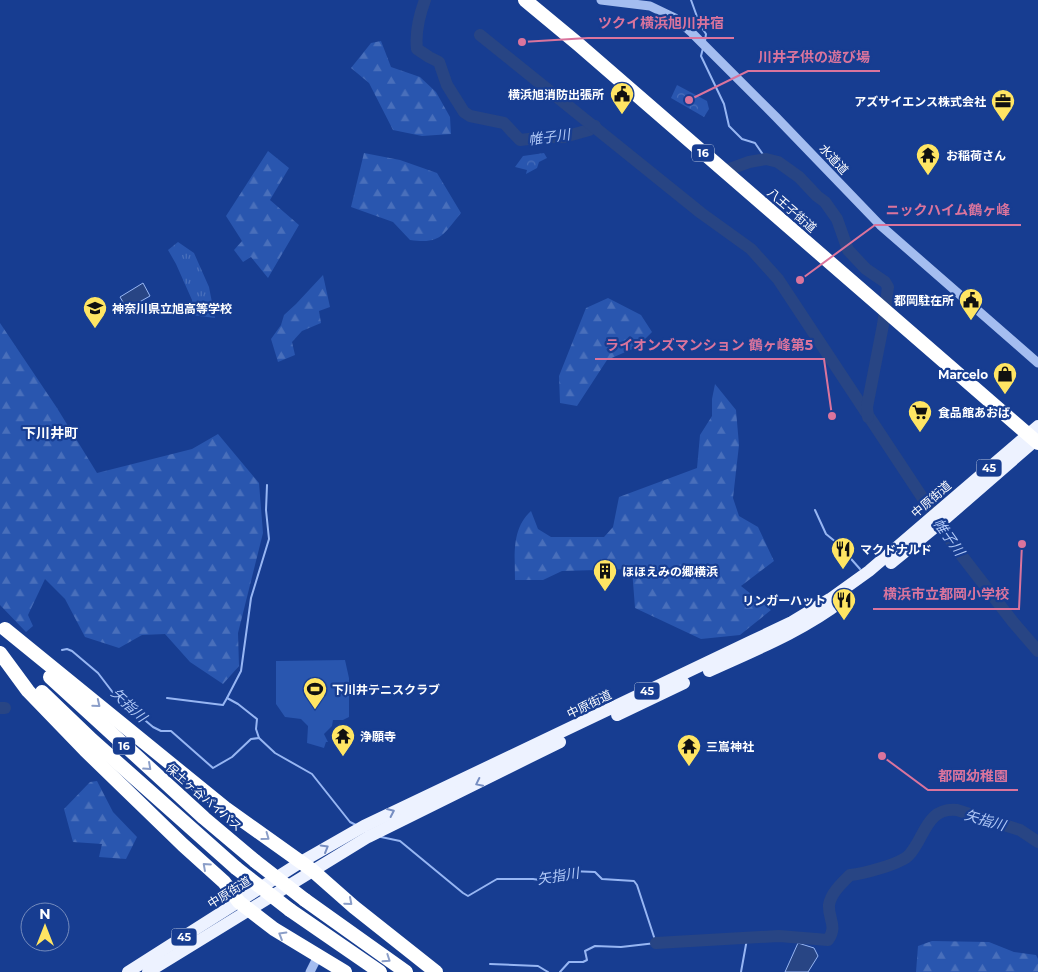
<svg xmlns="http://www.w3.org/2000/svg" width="1038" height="972" font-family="Montserrat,'Noto Sans JP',sans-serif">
	<defs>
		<pattern id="grass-tufts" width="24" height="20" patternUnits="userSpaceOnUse" patternTransform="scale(1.25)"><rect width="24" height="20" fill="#2956af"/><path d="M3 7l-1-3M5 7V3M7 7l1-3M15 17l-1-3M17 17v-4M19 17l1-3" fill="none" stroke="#496fbb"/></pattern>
		<pattern id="forest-firs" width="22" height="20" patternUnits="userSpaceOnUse" patternTransform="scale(1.25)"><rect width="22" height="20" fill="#2956af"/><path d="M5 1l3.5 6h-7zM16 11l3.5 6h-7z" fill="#496fbb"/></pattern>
		<pattern id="park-crowns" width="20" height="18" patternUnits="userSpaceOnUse" patternTransform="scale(1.25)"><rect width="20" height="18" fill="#2956af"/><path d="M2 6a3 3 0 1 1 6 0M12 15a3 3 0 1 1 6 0" fill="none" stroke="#496fbb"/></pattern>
	</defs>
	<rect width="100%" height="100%" fill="#173d91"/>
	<path fill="url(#grass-tufts)" d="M178 242 194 253 209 287 215 318 192 315V300L176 264 168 250Z"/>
	<g fill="url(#forest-firs)">
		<path d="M381 41 391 67 420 77 436 92 450 117 451 134 422 136 393 130 369 83 351 68 371 43Z"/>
		<path d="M268 151 289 168 270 200 299 225 268 278 251 257 243 262 234 250 242 241 226 216Z"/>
		<path d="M364 153 400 160 437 173 461 213C442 236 441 244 410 240L393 222 351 207Z"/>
		<path d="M323 275 330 307 319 311 321 323 302 331 292 342 295 355 278 362 271 339 281 325 284 315 296 304Z"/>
		<path d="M608 298 641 315 652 332 637 347 607 360 577 406 560 403 559 376 586 308Z"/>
		<path d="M0 323 57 408 97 473 192 449 218 434 259 483 263 533 238 633 239 666 223 684 190 662 165 634 142 635 119 648 85 637 65 599 45 579 28 615 33 626 26 632 0 605Z"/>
		<path d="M715 384 736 410 739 445 733 498 739 516 758 527 774 561 741 586 771 610 740 635 701 639 635 608 632 569 562 571 543 580H515C515 556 511 529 531 511L538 529 551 537H604L613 527 619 497 697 468 700 435 712 416V399Z"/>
		<path d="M97 781 113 812 137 837 126 859 99 857 102 844 73 842 64 809 90 782Z"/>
		<path d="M932 941 989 942 1014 952 1036 955 1038 959V972H916L918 946Z"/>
	</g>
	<g fill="url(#park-crowns)">
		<path d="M677 85 707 101 709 109 704 117 671 98Z"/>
		<path d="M544 153 547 158 539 162 537 168 526 174 527 170 515 167 523 156Z"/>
	</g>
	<path fill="#2956af" d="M345 660 349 678V717L343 720H333L332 726 324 734 328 742H326L324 748 307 743 308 726 301 719 285 717 276 704V661Z"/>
	<g fill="#284584" stroke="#97b6f3">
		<path d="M143 283 150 296 127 309 120 297Z"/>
		<path d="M798 943 814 948 818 956 808 972H785Z"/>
	</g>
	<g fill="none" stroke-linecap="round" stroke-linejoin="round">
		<g stroke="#97b6f3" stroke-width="2">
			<path d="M691 0 700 25 706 34 705 41"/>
			<path d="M703 48 701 56 724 104 729 126 742 139 755 143 766 159"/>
			<path d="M815 510 826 534 837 543 860 569"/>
			<path d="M62 650 67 649 72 651 98 673 114 694 153 727 161 731H171L213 768 232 757 251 739 259 738 275 753 312 774 350 822 356 825"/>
			<path d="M167 698 223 705 227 698 238 704 257 719 256 729 259 738"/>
			<path d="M227 698 241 671 251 598 269 539 266 510 267 485"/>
			<path d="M381 837 400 841 463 893 468 896 497 879H533L547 881 563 876 570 871 595 872 602 879 634 881 637 885 656 943 621 947 595 946 585 951 587 960 583 962H569L560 972"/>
			<path d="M490 964 538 966 548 972"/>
			<path d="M741 972 747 939"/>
		</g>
		<g stroke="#284584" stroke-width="12">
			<path d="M425 0C419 16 415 31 417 49L429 57 439 62 447 85 464 112 470 116 504 123 520 140 546 137H564L589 130 595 126"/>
			<path d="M480 35 701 213 751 249 778 279 955 547 1013 622 1038 651"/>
			<path d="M727 170 749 162 766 159 778 162 799 177 817 196 825 202 837 219 848 250 866 269 885 282 888 287 883 325 867 407 868 417"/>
			<path d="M0 708H5"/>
			<path d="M656 943 779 936 828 940C838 926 828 919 829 905 831 893 842 883 850 875 862 874 901 864 909 855 925 838 926 807 957 810L1020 830 1038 842"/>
		</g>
		<g stroke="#a4bdf0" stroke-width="9">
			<path d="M601 0 650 6 675 18 692 33 776 117 880 225 1038 363"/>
			<path d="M310 972 318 956"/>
		</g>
		<g stroke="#edf2ff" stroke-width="12">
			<path d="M891 563 945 519 1038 438"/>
			<path d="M709 671C755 650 803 631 843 600"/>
			<path d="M617 715 684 683"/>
			<path d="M128 972 301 862 364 826 752 641 792 622 830 599 869 571 1038 426"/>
			<path d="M148 972 368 837 560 742"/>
		</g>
		<g stroke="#fff" stroke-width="14">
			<path d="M525 0 578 44 1038 443"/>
			<path d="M5 629 225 808 312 870 354 907 436 972"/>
			<path d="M0 653 28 691 85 750 183 845 224 882 239 902 274 929 345 972"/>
			<path d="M50 677 204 818 255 861"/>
			<path d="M42 692 92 740 236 868"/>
			<path d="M305 900 406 972"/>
			<path d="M290 910 380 972"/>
		</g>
		<g stroke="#fff" stroke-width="14">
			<path d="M255 861 305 900"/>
			<path d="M236 868 290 910"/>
		</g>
	</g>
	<defs><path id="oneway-chevron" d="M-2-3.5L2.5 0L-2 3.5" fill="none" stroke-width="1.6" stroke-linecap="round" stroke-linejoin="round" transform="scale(1.25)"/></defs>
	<g stroke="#8b9ec8">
		<use href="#oneway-chevron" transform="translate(97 704) rotate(39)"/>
		<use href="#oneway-chevron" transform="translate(148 767) rotate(42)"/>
		<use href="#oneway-chevron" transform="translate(266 837) rotate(36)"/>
		<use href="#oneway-chevron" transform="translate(206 866) rotate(-138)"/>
		<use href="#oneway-chevron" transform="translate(349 902) rotate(41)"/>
		<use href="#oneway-chevron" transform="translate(282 935) rotate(-149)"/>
		<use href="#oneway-chevron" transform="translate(387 959) rotate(34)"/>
	</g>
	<g stroke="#778ec2">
		<use href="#oneway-chevron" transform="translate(479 783) rotate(154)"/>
		<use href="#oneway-chevron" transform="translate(391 812) rotate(-25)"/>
		<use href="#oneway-chevron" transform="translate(325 848) rotate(-30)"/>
	</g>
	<defs>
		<g id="civic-pin" transform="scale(1.25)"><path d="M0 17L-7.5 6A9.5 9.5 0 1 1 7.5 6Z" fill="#ffe563" stroke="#173d91"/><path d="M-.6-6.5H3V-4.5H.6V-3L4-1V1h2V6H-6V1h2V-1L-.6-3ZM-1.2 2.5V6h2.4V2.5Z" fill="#111"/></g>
		<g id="office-pin" transform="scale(1.25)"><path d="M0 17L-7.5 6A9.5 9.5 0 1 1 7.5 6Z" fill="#ffe563" stroke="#173d91"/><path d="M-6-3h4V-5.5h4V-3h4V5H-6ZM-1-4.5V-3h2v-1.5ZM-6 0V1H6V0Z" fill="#111"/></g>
		<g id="temple-pin" transform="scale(1.25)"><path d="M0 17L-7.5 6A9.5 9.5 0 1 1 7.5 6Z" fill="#ffe563" stroke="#173d91"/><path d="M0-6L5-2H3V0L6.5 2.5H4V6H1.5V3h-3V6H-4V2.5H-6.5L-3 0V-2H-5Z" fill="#111"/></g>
		<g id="school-pin" transform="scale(1.25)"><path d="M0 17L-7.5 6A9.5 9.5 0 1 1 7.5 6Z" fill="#ffe563" stroke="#173d91"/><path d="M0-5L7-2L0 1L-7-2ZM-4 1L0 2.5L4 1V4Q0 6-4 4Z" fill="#111"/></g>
		<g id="shop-pin" transform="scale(1.25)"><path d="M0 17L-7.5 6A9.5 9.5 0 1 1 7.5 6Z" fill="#ffe563" stroke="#173d91"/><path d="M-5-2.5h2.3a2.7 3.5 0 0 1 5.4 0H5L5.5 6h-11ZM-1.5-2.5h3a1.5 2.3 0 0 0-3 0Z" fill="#111"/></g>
		<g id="supermarket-pin" transform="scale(1.25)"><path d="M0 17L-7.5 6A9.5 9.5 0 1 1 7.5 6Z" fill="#ffe563" stroke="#173d91"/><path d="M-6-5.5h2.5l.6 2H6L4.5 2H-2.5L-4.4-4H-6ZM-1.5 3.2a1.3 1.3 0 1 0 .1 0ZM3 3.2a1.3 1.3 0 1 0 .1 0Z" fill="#111"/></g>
		<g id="restaurant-pin" transform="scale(1.25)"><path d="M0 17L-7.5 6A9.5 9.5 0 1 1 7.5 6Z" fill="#ffe563" stroke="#173d91"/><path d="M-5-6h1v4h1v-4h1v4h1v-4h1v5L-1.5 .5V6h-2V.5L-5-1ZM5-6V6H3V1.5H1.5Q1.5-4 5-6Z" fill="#111"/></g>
		<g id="building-pin" transform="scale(1.25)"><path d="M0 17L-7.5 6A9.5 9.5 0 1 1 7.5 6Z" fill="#ffe563" stroke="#173d91"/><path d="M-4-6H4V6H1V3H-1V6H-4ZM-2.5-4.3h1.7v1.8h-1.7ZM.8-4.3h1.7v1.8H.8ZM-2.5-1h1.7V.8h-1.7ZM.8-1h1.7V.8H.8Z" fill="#111"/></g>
		<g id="stadium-pin" transform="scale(1.25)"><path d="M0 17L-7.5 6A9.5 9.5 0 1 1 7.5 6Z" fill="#ffe563" stroke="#173d91"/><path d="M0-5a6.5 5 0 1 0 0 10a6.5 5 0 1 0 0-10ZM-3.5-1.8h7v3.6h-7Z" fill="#111"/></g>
	</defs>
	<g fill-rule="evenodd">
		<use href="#civic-pin" x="622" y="94"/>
		<use href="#office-pin" x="1003" y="101"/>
		<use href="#temple-pin" x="928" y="155"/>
		<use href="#civic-pin" x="971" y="300"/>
		<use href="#school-pin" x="95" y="308"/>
		<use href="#shop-pin" x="1005" y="374"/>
		<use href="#supermarket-pin" x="920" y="412"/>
		<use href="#restaurant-pin" x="843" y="549"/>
		<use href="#building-pin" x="605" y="571"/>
		<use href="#restaurant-pin" x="844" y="600"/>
		<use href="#stadium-pin" x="315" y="689"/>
		<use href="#temple-pin" x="343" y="736"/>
		<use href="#temple-pin" x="689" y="746"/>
	</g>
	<g text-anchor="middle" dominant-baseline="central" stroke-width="4.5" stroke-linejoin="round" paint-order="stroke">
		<g fill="#173d91" stroke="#b9c5de" stroke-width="1">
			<rect x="692" y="144.5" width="22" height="17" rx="4"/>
			<rect x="976.5" y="459.5" width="25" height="17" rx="4"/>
			<rect x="634.5" y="682.5" width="25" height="17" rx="4"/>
			<rect x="113" y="737.5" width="22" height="17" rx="4"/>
			<rect x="171.5" y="928.5" width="25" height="17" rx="4"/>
		</g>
		<g font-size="11" font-weight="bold" fill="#fff">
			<text x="703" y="153">16</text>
			<text x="989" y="468">45</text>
			<text x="647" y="691">45</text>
			<text x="124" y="746">16</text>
			<text x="184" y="937">45</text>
		</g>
		<g font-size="12" font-weight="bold" fill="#fff" stroke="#173d91" text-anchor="start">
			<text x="604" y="94" text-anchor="end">横浜旭消防出張所</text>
			<text x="986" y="101" text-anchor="end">アズサイエンス株式会社</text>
			<text x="946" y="155">お稲荷さん</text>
			<text x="954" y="300" text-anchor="end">都岡駐在所</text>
			<text x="112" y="308">神奈川県立旭高等学校</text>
			<text x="988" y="374" text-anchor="end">Marcelo</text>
			<text x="938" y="412">食品館あおば</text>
			<text x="860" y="549">マクドナルド</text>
			<text x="622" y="571">ほほえみの郷横浜</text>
			<text x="826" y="600" text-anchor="end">リンガーハット</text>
			<text x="332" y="689">下川井テニスクラブ</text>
			<text x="360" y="736">浄願寺</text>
			<text x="706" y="746">三嶌神社</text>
		</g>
		<g font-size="12" fill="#fff" stroke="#173d91">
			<text transform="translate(834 159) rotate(47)">水道道</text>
			<text transform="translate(792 210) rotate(41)">八王子街道</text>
			<text transform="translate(931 499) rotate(-41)">中原街道</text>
			<text transform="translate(589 704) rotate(-26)">中原街道</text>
			<text transform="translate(204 797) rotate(41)">保土ヶ谷バイパス</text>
			<text transform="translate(229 892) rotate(-32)">中原街道</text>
		</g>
		<g font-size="14" font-style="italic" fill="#b0c8f7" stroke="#173d91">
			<text transform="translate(549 137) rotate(-8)">帷子川</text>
			<text transform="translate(949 537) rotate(55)">帷子川</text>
			<text transform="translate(129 705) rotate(43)">矢指川</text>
			<text transform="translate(985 820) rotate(16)">矢指川</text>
			<text transform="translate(558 876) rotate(-9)">矢指川</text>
		</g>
		<g font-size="14" font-weight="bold" fill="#fff" stroke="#173d91">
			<text x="50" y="433">下川井町</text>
		</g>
	</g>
	<path fill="none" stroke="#da749d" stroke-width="2" d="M522 42L588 38H734M689 100L748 71H880M800 280L875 225H1021M832 416L824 359H595M1022 544L1019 609H873M882 756L928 790H1018"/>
	<g fill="#da749d" stroke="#173d91" stroke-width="2">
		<circle cx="522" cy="42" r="5"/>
		<circle cx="689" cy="100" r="5"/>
		<circle cx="800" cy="280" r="5"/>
		<circle cx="832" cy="416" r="5"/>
		<circle cx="1022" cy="544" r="5"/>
		<circle cx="882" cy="756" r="5"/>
	</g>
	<g font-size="14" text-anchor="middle" font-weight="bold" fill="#da749d" stroke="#173d91" stroke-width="4.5" stroke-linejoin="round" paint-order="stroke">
		<text x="661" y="28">ツクイ横浜旭川井宿</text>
		<text x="814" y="62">川井子供の遊び場</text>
		<text x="948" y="215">ニックハイム鶴ヶ峰</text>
		<text x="709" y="350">ライオンズマンション 鶴ヶ峰第5</text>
		<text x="946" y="599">横浜市立都岡小学校</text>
		<text x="973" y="781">都岡幼稚園</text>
	</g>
	<g transform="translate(45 927)"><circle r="24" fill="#173d91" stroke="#748bbd"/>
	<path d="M0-4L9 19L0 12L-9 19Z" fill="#ffe563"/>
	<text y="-8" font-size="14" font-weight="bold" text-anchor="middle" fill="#ffffff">N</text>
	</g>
</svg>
